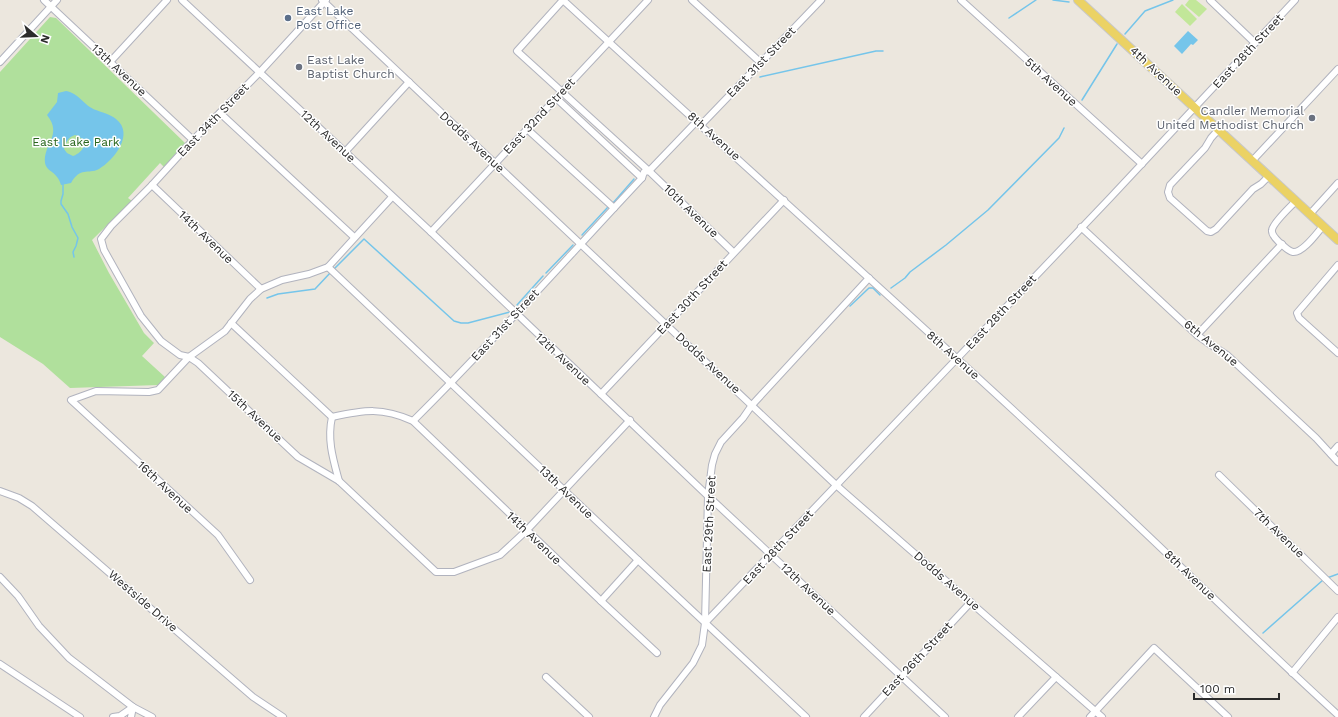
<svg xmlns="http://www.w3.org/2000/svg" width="1338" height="717" font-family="'Work Sans',sans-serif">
	<rect width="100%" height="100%" fill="#ece7de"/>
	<path fill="#b0e09c" d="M50 17 56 18 185 143 164 167 160 163 128 198 132 201 92 240 109 273 144 333 154 343 142 356 165 377 159 385 70 388 43 364 0 337V72Z"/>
	<g fill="#c2e799">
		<path d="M1189 0H1196L1207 9 1199 17 1185 5Z"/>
		<path d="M1182 4 1197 19 1190 26 1175 12Z"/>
	</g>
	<g fill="#75c5ea" fill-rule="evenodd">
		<path d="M1188 31 1198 40 1193 45 1191 44 1182 54 1174 46Z"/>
		<path d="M66 91C79 93 84 106 96 110 103 113 110 114 116 119 135 134 114 160 99 169 87 175 81 166 71 183L61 185C60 182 59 179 57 177 53 171 46 170 45 163 43 144 63 135 47 115L57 102 58 93ZM75 135C89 139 85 152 73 156L67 153 64 149C66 142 68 137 75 135Z"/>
	</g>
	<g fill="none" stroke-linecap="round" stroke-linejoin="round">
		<g stroke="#75c5ea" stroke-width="1.5">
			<path d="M1053 0 1069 2"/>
			<path d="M1009 18 1036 0"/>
			<path d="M1125 34 1145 11 1173 0"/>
			<path d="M760 77 876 51H883"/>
			<path d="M1082 100 1117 44"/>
			<path d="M63 183V194L61 201V204L68 214 72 227 78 238 76 246 73 252 74 257"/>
			<path d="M613 203 634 179"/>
			<path d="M582 235 608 207"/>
			<path d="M334 269 364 239 454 321 461 323H468L510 312"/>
			<path d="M546 273 573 245"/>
			<path d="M891 288 905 278 910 272 946 245 988 210 1059 138 1064 128"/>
			<path d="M267 298 278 294 315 289 331 272"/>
			<path d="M517 305 543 276"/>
			<path d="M850 306 869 288H873L880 295"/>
			<path d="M1327 578 1338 574"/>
			<path d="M1263 633 1323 580"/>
		</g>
		<g stroke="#b1b3be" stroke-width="8">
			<g id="minor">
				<path d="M44 0 193 140"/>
				<path d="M182 0 431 232 708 496 945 717"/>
				<path d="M322 0 836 485 1102 717"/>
				<path d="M326 0 260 72 193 140 152 185 111 226 101 239 104 250 141 316 161 341 180 355 189 357 198 363 298 457 339 481 436 572H454L500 555 526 531 630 420"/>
				<path d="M563 0C734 157 906 310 1076 468 1164 549 1249 634 1338 715"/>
				<path d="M563 0 517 51 649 171 733 252"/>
				<path d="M692 0 760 62"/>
				<path d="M961 0 1142 164"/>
				<path d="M1210 0 1255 43"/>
				<path d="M0 62 57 0"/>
				<path d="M110 62 167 0"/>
				<path d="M556 98 642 178"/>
				<path d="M220 113 354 237"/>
				<path d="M701 125 821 0"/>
				<path d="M527 129 614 208"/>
				<path d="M1219 129 1211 138 1205 148 1170 185 1168 192 1170 198 1207 231 1211 232 1216 229 1253 189 1261 184 1269 176"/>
				<path d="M345 152 409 82"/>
				<path d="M1253 160 1338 69"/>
				<path d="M152 185 261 289"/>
				<path d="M1296 201C1291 206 1273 223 1272 230 1271 235 1277 240 1280 243 1284 246 1288 251 1293 252 1303 253 1317 233 1323 226"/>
				<path d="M1310 214 1338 183"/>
				<path d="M1081 227 1197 335 1208 343 1227 355 1316 438 1338 462"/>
				<path d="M431 232 648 0"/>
				<path d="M1338 265 1297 313 1299 318 1338 353"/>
				<path d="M328 267 638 560 806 717"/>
				<path d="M231 323 332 417"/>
				<path d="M1197 335 1282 244"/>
				<path d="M601 394 784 200"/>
				<path d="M332 417C365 410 382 407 413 421L601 601 657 653"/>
				<path d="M332 417C327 440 333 459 339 481"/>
				<path d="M413 421C492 343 566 259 642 178L644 172 649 171 697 121"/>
				<path d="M1331 454 1338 446"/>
				<path d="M1219 475 1338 591"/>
				<path d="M0 491 19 498 32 506 253 697 283 717"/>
				<path d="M0 577 18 596 39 626 69 658 133 707 152 717"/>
				<path d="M250 580 218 535 71 400 96 391 149 392 158 390 189 357 225 331 250 299 261 289 282 280 309 274 328 267 392 197"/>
				<path d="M601 601 638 560"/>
				<path d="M705 623 1110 198 1295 0"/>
				<path d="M0 664 80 717"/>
				<path d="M1292 673 1338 617"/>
				<path d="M546 677 589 717"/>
				<path d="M113 717 120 716 133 707 131 717"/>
				<path d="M654 717 660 705 693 663 702 645 705 623 708 496 712 465 715 454 721 442 743 418 752 405 869 278"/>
				<path d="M864 717 971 602"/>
				<path d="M1018 717 1056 677"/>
				<path d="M1090 717 1154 648 1228 717"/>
			</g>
		</g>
		<g stroke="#c8c8c8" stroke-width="10">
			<path id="major" d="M1078 0 1338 240"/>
		</g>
		<use href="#minor" stroke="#fff" stroke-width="6"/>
		<use href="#major" stroke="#ebd264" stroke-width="8"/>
	</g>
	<circle fill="#5c6f8a" stroke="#fff" stroke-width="1.5" cx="288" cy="18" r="4"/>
	<g fill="#6b7280" stroke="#fff" stroke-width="1.5">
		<circle cx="299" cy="67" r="4"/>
		<circle cx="1312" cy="118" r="4"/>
	</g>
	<g text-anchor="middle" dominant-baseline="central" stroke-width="3" stroke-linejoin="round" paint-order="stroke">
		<g font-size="12" fill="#4e5e75" stroke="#fff" text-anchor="start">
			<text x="296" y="11">East Lake<tspan x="296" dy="14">Post Office</tspan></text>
		</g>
		<g font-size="12" fill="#2b2b2b" stroke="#fff">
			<text transform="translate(1248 51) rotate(-47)">East 28th Street</text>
			<text transform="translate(761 62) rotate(-46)">East 31st Street</text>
			<text transform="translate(119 70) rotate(43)">13th Avenue</text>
			<text transform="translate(1156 71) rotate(43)">4th Avenue</text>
			<text transform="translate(1051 82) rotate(42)">5th Avenue</text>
			<text transform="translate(539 116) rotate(-47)">East 32nd Street</text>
			<text transform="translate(213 120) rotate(-46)">East 34th Street</text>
			<text transform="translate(328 136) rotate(43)">12th Avenue</text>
			<text transform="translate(714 136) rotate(42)">8th Avenue</text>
			<text transform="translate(472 142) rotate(43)">Dodds Avenue</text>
			<text transform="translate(691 211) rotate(44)">10th Avenue</text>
			<text transform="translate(206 237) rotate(44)">14th Avenue</text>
			<text transform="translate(692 297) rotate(-47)">East 30th Street</text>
			<text transform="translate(1001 312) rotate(-47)">East 28th Street</text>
			<text transform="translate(505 325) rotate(-47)">East 31st Street</text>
			<text transform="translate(1211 343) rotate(39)">6th Avenue</text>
			<text transform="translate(953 355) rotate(42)">8th Avenue</text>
			<text transform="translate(563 359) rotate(43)">12th Avenue</text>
			<text transform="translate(708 363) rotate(43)">Dodds Avenue</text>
			<text transform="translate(255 416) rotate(43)">15th Avenue</text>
			<text transform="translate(165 487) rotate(43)">16th Avenue</text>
			<text transform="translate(566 492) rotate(44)">13th Avenue</text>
			<text transform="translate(709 524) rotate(-87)">East 29th Street</text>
			<text transform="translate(1279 533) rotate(44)">7th Avenue</text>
			<text transform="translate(534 538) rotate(44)">14th Avenue</text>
			<text transform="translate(778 547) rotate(-47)">East 28th Street</text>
			<text transform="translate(1190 575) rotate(44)">8th Avenue</text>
			<text transform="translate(947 581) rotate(41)">Dodds Avenue</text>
			<text transform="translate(808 589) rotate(43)">12th Avenue</text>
			<text transform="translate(143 601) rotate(41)">Westside Drive</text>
			<text transform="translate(917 659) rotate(-47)">East 26th Street</text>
		</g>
		<g font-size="12" fill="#5b616d" stroke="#fff" text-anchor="start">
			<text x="307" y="60">East Lake<tspan x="307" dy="14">Baptist Church</tspan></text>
			<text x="1304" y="111" text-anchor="end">Candler Memorial<tspan x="1304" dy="14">United Methodist Church</tspan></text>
		</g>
		<g font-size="12" fill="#29661d" stroke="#fff">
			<text x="76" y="142">East Lake Park</text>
		</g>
	</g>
	<g transform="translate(36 36) rotate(109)" stroke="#ffffff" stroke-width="3" paint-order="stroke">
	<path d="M0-3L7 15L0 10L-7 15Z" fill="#2b2b2b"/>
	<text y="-6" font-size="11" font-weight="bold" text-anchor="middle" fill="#2b2b2b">N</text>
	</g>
	<path d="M1194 693v6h85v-6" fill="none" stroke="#2b2b2b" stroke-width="2"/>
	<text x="1200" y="693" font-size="12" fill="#2b2b2b" stroke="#ffffff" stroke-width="3" paint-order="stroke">100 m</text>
</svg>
